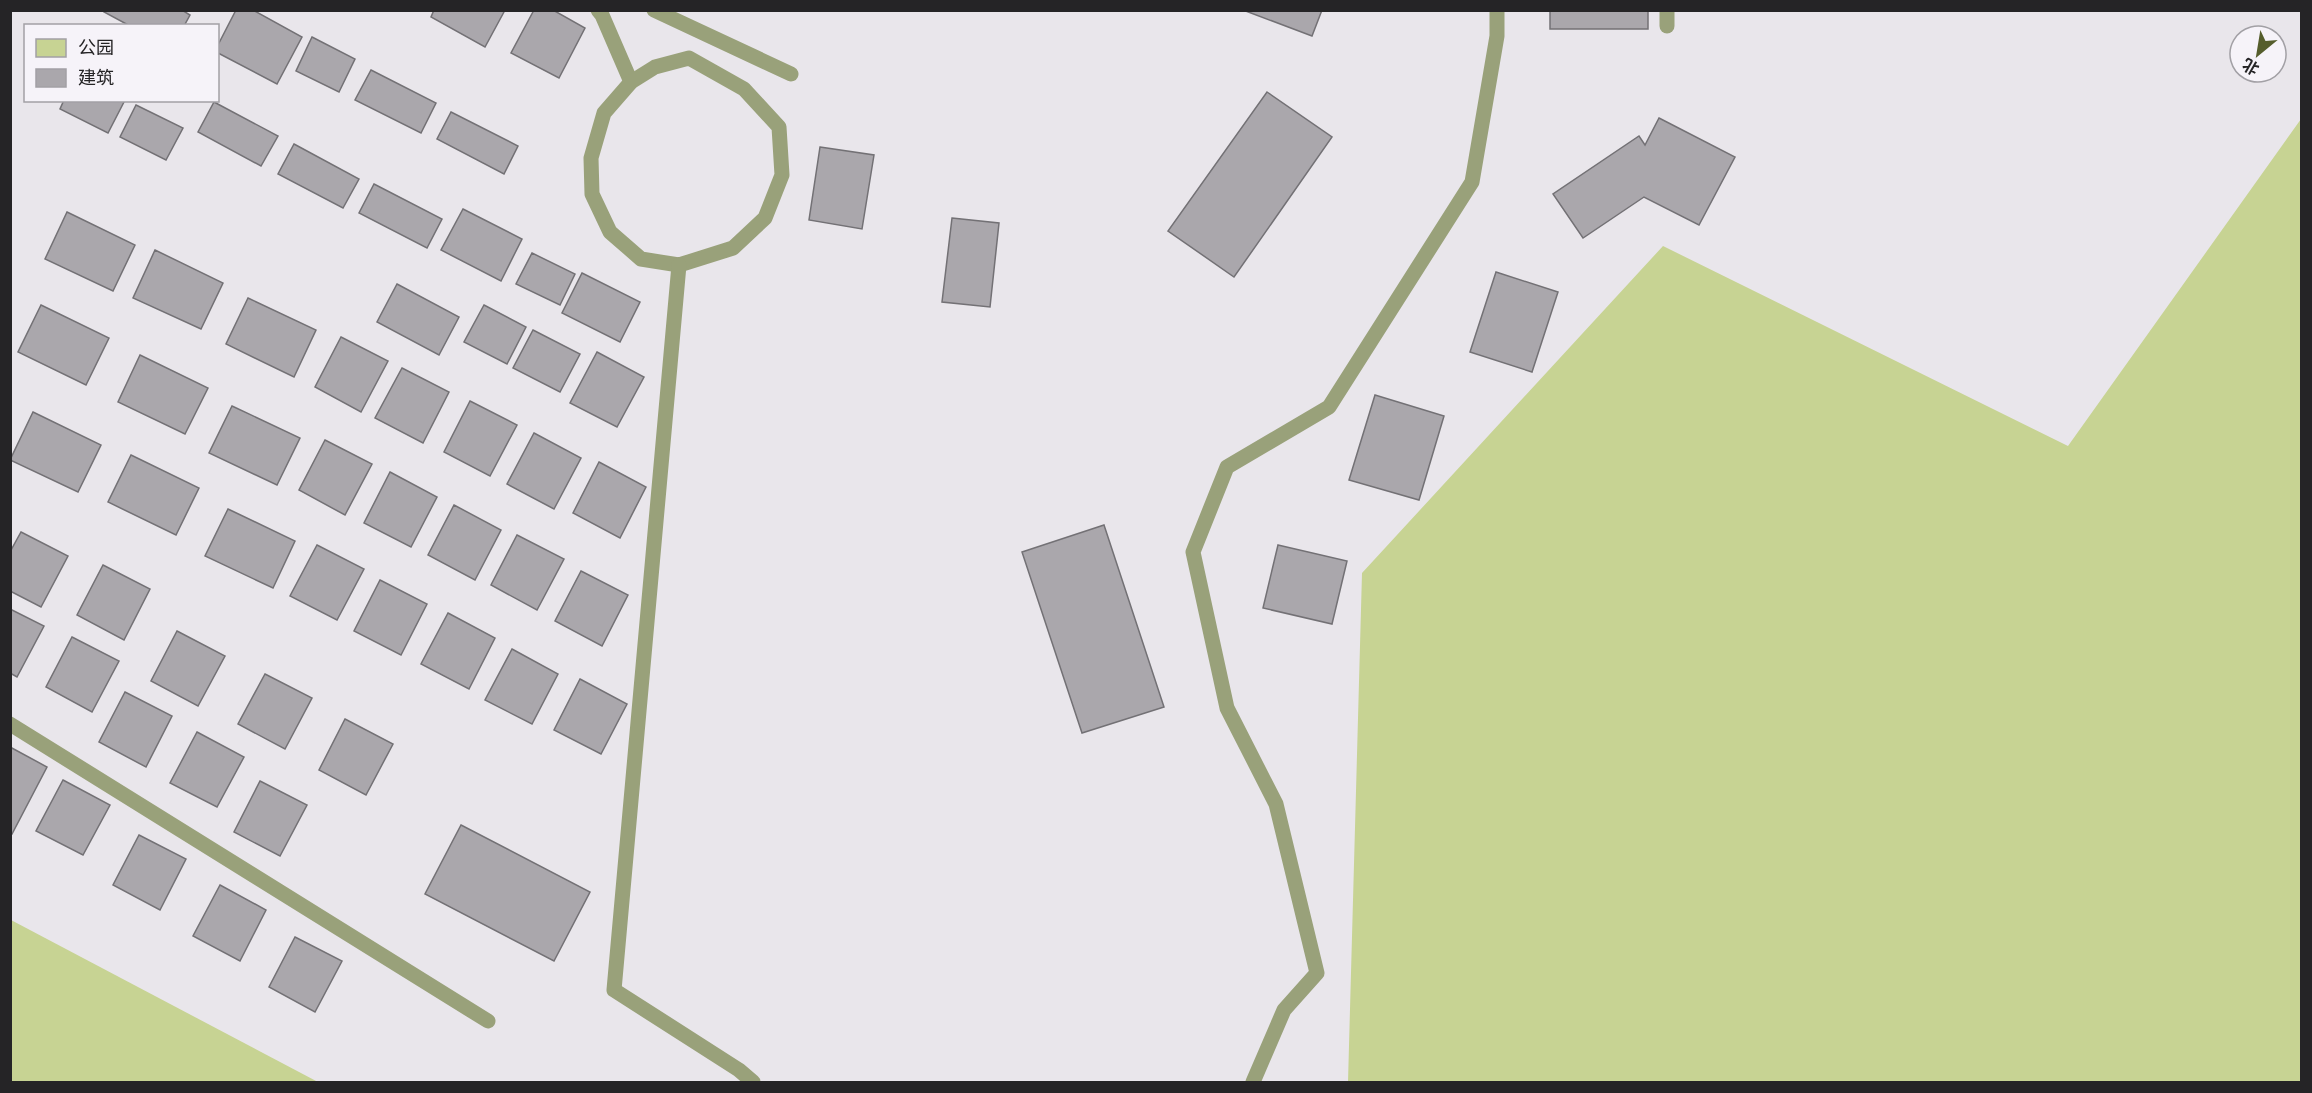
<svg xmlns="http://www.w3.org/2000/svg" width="2312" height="1093" font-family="'Asap Condensed','Noto Sans SC',sans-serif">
	<rect width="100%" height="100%" fill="#e9e6eb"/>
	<g fill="#c7d393">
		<path d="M2301 119V1082H1348L1362 573 1663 246 2068 446Z"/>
		<path d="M10 920H11L318 1082H11Z"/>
	</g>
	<g fill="#aaa7ac" stroke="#737175" stroke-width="1.5">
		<path d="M105 10H182L190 15 184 26H130L104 12Z"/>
		<path d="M236 10H253L302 37 277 84 218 53V45Z"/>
		<path d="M434 10H505L485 47 431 17Z"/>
		<path d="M534 10H553L585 28 559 78 511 53Z"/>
		<path d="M1243 10H1322L1312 36Z"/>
		<rect x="1550" y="10" width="98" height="19"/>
		<path d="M312 37 355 59 339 92 296 71Z"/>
		<path d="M371 70 436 103 421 133 355 100Z"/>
		<path d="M1267 92 1332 137 1234 277 1168 231Z"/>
		<path d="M64 100H125L108 133 60 109Z"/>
		<path d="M214 102 278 136 261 166 198 132Z"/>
		<path d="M136 105 183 128 166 160 120 137Z"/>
		<path d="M451 112 518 146 504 174 437 139Z"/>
		<path d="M1659 118 1735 157 1699 225 1644 197 1583 238 1553 194 1639 136 1645 145Z"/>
		<path d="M294 144 359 179 343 208 278 174Z"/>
		<path d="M820 147 874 155 862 229 809 220Z"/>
		<path d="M374 184 442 219 427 248 359 213Z"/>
		<path d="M463 209 522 239 501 281 441 250Z"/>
		<path d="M67 212 135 245 113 291 45 259Z"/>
		<path d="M952 218 999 223 990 307 942 302Z"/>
		<path d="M155 250 223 283 201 329 133 298Z"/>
		<path d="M532 253 575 274 560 305 516 284Z"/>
		<path d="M1496 272 1558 292 1532 372 1470 352Z"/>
		<path d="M582 273 640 302 620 342 562 313Z"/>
		<path d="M397 284 459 317 439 355 377 322Z"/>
		<path d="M248 298 316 330 294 377 226 344Z"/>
		<path d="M41 305 109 338 86 385 18 352Z"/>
		<path d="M484 305 526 327 507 364 464 342Z"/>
		<path d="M533 330 580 354 560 392 513 368Z"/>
		<path d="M341 337 388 361 361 412 315 387Z"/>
		<path d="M597 352 644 377 617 427 570 403Z"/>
		<path d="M140 355 208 388 185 434 118 402Z"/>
		<path d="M402 368 449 392 423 443 375 418Z"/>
		<path d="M1375 395 1444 416 1419 500 1349 480Z"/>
		<path d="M470 401 517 425 490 476 444 452Z"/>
		<path d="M232 406 300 438 277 485 209 453Z"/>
		<path d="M33 412 101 445 78 492 10 460Z"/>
		<path d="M534 433 581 458 554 509 507 484Z"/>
		<path d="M325 440 372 464 345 515 299 490Z"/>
		<path d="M131 455 199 488 176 535 108 502Z"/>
		<path d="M599 462 646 487 620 538 573 513Z"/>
		<path d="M390 472 437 497 411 547 364 523Z"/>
		<path d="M454 505 501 530 475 580 428 555Z"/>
		<path d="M228 509 295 541 273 588 205 556Z"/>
		<path d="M1104 525 1164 707 1082 733 1022 552Z"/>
		<path d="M21 532 68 556 41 607 10 591V552Z"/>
		<path d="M517 535 564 559 537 610 491 585Z"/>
		<path d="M317 545 364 569 337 620 290 596Z"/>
		<path d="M1278 545 1347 561 1332 624 1263 608Z"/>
		<path d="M103 565 150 589 124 640 77 615Z"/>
		<path d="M581 571 628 595 602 646 555 621Z"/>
		<path d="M380 580 427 604 401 655 354 631Z"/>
		<path d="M10 609 44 626 17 677 10 673Z"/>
		<path d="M448 613 495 638 469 689 421 664Z"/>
		<path d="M177 631 225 656 198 706 151 681Z"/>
		<path d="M72 637 119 661 92 712 46 687Z"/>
		<path d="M512 649 558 674 532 724 485 700Z"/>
		<path d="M265 674 312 698 285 749 238 724Z"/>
		<path d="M580 679 627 704 601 754 554 730Z"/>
		<path d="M125 692 172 716 146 767 99 742Z"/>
		<path d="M345 719 393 744 366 795 319 770Z"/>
		<path d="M197 732 244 757 217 807 170 783Z"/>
		<path d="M10 747 47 767 12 834 10 833Z"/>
		<path d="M63 780 110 805 83 855 36 831Z"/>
		<path d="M260 781 307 805 280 856 234 832Z"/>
		<path d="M461 825 590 892 554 961 425 894Z"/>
		<path d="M139 835 186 859 160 910 113 885Z"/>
		<path d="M220 885 266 910 240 961 193 936Z"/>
		<path d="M295 937 342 961 315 1012 269 987Z"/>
	</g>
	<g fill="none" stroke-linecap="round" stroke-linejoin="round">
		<g stroke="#99a17a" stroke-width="15">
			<path d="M598 10 602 15 631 82"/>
			<path d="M654 10 791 74"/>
			<path d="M1667 10V26"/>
			<path d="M689 58 744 89 779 127 782 175 765 218 733 248 679 265 641 259 610 232 592 194 591 158 604 113 631 82 655 67Z"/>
			<path d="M679 265 614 990 739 1070 753 1082"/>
			<path d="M10 724 488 1021"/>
			<path d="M1253 1082 1284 1010 1317 973 1276 804 1227 708 1193 552 1227 467 1329 407 1472 182 1497 36V10"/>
		</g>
	</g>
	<rect width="2312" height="1093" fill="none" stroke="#252426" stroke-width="24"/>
	<rect x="24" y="24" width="195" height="78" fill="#f6f3f9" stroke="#a2a0a5" stroke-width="1.5"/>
	<rect x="36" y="39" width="30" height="18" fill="#c7d393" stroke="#a2a0a5" stroke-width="1.5"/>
	<text x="78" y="54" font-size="18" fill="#252426">公园</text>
	<rect x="36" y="69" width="30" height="18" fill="#aaa7ac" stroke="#a2a0a5" stroke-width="1.5"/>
	<text x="78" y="84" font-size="18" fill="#252426">建筑</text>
	<g transform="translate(2258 54) rotate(210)"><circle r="28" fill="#f6f3f9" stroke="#a2a0a5" stroke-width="1.5"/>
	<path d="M0-4.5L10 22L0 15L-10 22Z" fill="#555d2c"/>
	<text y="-9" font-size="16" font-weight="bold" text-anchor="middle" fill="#252426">北</text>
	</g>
</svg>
